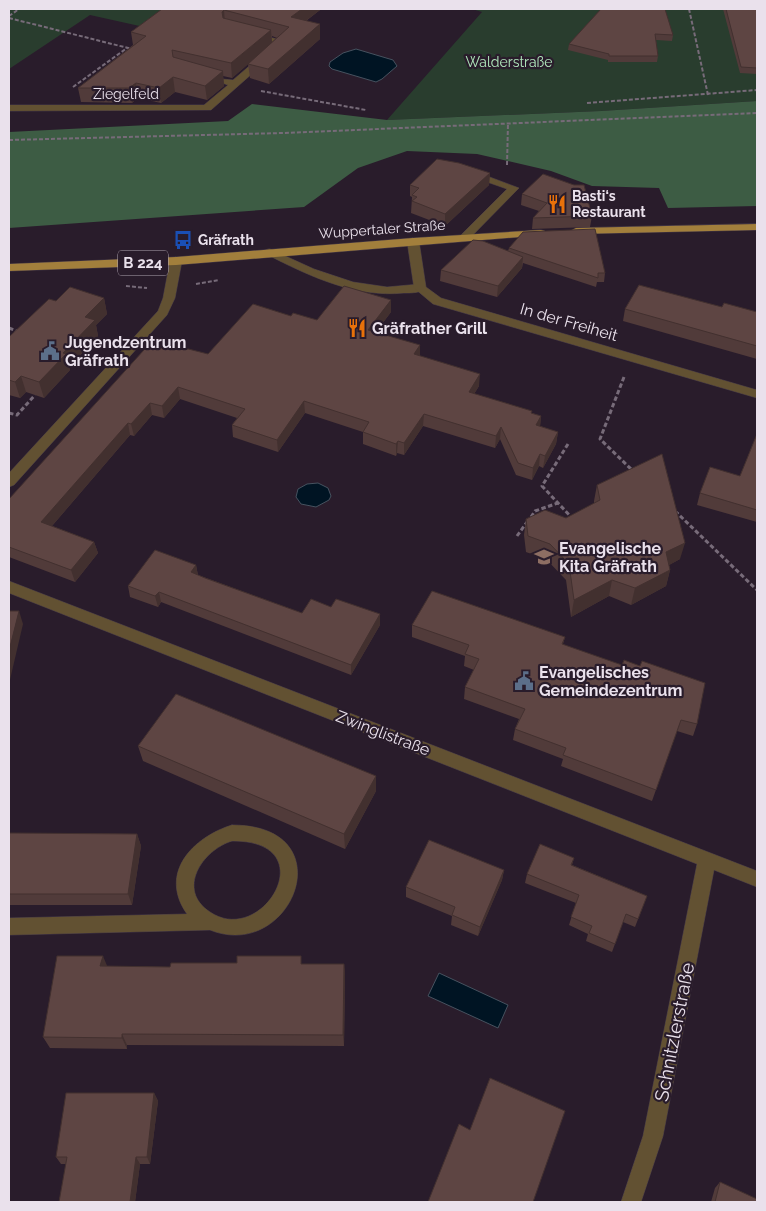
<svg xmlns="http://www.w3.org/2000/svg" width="766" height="1211" font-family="Raleway,sans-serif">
	<rect width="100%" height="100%" fill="#291c2b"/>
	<g fill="#293d2e">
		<path d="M9 9H170L144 27 90 15 9 69Z"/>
		<path d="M472 9H757V101L601 111 387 120 482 12Z"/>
	</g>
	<path fill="#3d5c44" d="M757 101V206L668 208 659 188 592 186 551 171 477 154 407 151 358 168 304 207 9 228V132L228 121 252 104 387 120 601 111Z"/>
	<g fill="#001423" stroke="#46525f">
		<path d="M356 49 393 60 397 66 382 79 376 82 332 69 329 66 330 62 343 53Z"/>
		<path d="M318 483 328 488 331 496 329 500 316 507 301 504 296 497 298 489 307 484Z"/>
		<path d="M439 973 508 1005 498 1028 428 996Z"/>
	</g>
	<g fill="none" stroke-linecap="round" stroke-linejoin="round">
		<g stroke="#443846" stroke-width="1">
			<g id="lane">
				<path d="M250 32 288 42 211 110 9 111V105H204L228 85 222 83V79L233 80 276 43 250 36Z"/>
				<path d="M471 170 519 188 468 240 464 241 458 238 507 189 467 175 466 173Z"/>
				<path d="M270 249 314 269 353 282 387 287 420 284 426 288C421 293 412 293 404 293 355 298 309 276 266 254V250Z"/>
				<path d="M232 825C347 825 292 963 210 930L9 935V918L187 914C158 873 193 837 232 825ZM232 841C326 840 263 948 210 912 176 890 202 850 232 841Z"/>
			</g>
		</g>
		<g stroke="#443846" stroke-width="1">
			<g id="street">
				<path d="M413 238 419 241 426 287 441 298 757 390V398L433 304 414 288 407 241Z"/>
				<path d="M176 257 182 261 175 298 167 315 14 485 9 487V473L158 311 163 298 170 261Z"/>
				<path d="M9 581 757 871V887L714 870 663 1136 641 1202H621L643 1136 697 864 9 593Z"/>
			</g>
		</g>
		<g stroke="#443846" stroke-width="1">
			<g id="primary">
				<path d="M757 224V230L576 234 570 231 576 228Z"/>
				<path d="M541 230 545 231V235L176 265 9 271V264L176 257 413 238Z"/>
			</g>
		</g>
		<g stroke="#776b79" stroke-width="2" stroke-dasharray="4 2" stroke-linecap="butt">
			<path d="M689 9 708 95"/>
			<path d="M9 16 19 9"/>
			<path d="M9 18 132 49"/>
			<path d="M73 87 127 48"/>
			<path d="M261 91 366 110"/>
			<path d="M587 103 757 90"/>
			<path d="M9 140 283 133 757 113"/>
			<path d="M507 165 508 123"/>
			<path d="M196 284 219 280"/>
			<path d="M126 286 147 288"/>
		</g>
		<g stroke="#776b79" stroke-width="3" stroke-dasharray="4.5 2.5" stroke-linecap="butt">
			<path d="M9 328 17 331 9 339"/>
			<path d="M624 377 600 439 632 470"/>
			<path d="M9 413 17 415 35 395"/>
			<path d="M568 444 542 486 573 519"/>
			<path d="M675 511 757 590"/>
			<path d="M531 517 535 511 558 503"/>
			<path d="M517 536 527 522"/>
		</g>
		<use href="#lane" fill="#625132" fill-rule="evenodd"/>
		<use href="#street" fill="#625132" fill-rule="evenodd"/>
		<use href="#primary" fill="#a27f3c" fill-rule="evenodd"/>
	</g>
	<g fill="#513b3a" fill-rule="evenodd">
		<path d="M162 9H320V10L306 21 320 39 269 84 250 78 248 64 232 78 223 76 224 86 207 100 175 92 161 103 138 98 132 103 81 102 78 88 133 45 131 32ZM272 36 277 38 272 42Z"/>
		<path d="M601 9 673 35 672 41 656 40 658 56 657 62H608V60L568 50 569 44Z"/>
		<path d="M723 9H757V74L740 73Z"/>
		<path d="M490 173 489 185 445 226 411 213 412 197 410 196V185Z"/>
		<path d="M522 194 592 216 590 227 532 229 533 218 539 211 521 205Z"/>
		<path d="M509 248 605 273 604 282H597L596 287 523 263 522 268 497 297 440 281 441 270 508 251Z"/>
		<path d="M104 298 107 314 96 325 98 336 69 367 70 370 44 398 26 392 20 398 9 395V336H10L56 301Z"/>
		<path d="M722 307 757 312V359L623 321 625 309Z"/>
		<path d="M391 312 376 332 420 356 479 386 474 394 541 416 540 426 558 432 556 444 543 468 539 466 532 480 516 475 500 439 495 448 423 426 404 455 397 453 396 456 363 444V432L305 413 278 452 233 437 232 425 237 418 180 399 164 418 152 415 134 436 130 435 52 526 94 542 98 553 75 582 9 557V499L208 354 291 316 317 320Z"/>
		<path d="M757 434V522L697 505 700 493 740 476Z"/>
		<path d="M597 485 680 559 669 565 670 570 666 586 631 605 609 596 571 617 566 580 547 560 526 552 524 535 526 519 566 518 594 504V501Z"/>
		<path d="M196 565 198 575 302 613 331 607 380 614V625L351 675 161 602 158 607 130 597 128 586Z"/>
		<path d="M412 625 565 637 563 644 697 724 693 736 677 731 652 801 561 766 563 759 513 740 515 729 519 719 464 699 465 687 474 670 464 666 465 656 412 637Z"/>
		<path d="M138 746 376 776V791L345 849 143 761Z"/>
		<path d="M9 833 137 834 141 846 132 905H9Z"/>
		<path d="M574 858 572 865 647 896 635 927 623 922 612 952 586 941 588 934 569 925 576 903 525 883 527 874Z"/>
		<path d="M504 870 502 880 478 936 451 925 452 916 406 897V887Z"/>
		<path d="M302 964H344L345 976 344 1046 127 1045V1049L50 1048 43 1037 107 966 170 967Z"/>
		<path d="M154 1093 158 1101 150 1164H140L135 1202H59L66 1164H61L56 1157Z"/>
		<path d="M720 1182 757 1202H711L715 1188Z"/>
	</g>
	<g fill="#42302f">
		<path d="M302 9H320V10L292 31 291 17Z"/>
		<path d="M224 10 225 24 222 12Z"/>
		<path d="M320 24V39L269 84 268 69Z"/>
		<path d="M271 30 272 44 232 78 231 63Z"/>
		<path d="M223 71 224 86 207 100 205 86Z"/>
		<path d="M173 77 175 92 161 103 159 88Z"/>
		<path d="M136 83 138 98 132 103 129 88Z"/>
		<path d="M490 173 489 185 445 226V214Z"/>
		<path d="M523 257 522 268 497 297 498 286Z"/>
		<path d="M104 298 107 314 96 325 98 336 69 367 70 370 44 398 39 382 63 353 85 317Z"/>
		<path d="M391 300V312L368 342V330Z"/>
		<path d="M420 345V357L414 354Z"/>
		<path d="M480 374 479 386 468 404 469 392Z"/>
		<path d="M21 376 26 392 20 398 15 382Z"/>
		<path d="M178 387 180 399 164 418 162 406Z"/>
		<path d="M304 401 305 413 278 452 277 440Z"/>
		<path d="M150 403 152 415 134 436 131 424Z"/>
		<path d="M424 414 423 426 404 455V443Z"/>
		<path d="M541 416 540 428 536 425Z"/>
		<path d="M128 423 130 435 45 534 41 522Z"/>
		<path d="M501 427 500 439 495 448 496 436Z"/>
		<path d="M558 432 556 444 543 468 545 456Z"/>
		<path d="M398 441 397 453 396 456V444Z"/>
		<path d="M540 454 539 466 532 480 533 468Z"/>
		<path d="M94 542 98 553 75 582 71 570Z"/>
		<path d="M685 543 680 559 662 569 666 552Z"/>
		<path d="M196 565 198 576 191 572Z"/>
		<path d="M670 570 666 586 631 605 635 588Z"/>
		<path d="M612 580 609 596 571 617 574 600Z"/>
		<path d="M159 592 161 602 158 607 155 596Z"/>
		<path d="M19 611 23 624 9 684V651Z"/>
		<path d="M380 614V625L351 675V665Z"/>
		<path d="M376 776V791L345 849 344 834Z"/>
		<path d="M137 834 141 846 132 905 128 894Z"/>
		<path d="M504 870 502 880 478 936 480 927Z"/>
		<path d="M103 956 108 968 100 966Z"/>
		<path d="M344 964 345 976 344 1046 343 1035Z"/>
		<path d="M122 1034 127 1045V1049L122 1038Z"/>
		<path d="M154 1093 158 1101 150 1164 147 1157Z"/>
		<path d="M136 1157 140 1164 135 1202H130Z"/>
	</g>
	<g fill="#5e4543" stroke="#42302f">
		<path d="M162 9H302L291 17 320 24 268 69 248 64 289 27 224 10 222 12 223 18 271 30 231 63 172 50 173 57 223 71 205 86 173 77 159 88 136 83 129 88H78L146 36 131 32Z"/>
		<path d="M601 9H665L673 35 655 34 658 56H609V54L569 44Z"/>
		<path d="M726 9H757V68L741 67Z"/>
		<path d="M437 159 459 163 490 173 445 214 412 201 417 197 412 195 419 188 410 185Z"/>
		<path d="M543 174 574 185H584L592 216 533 218 547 203 522 194Z"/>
		<path d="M595 229 605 273H598V278L509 248 523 232Z"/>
		<path d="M473 240 483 241 523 257 498 286 441 270Z"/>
		<path d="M639 285 722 307 724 303 757 312V346L625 309Z"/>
		<path d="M344 286 391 300 368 330 420 345 414 354 480 374 469 392 532 411 531 413 541 416 536 425 558 432 545 456 540 454 533 468 518 463 501 427 496 436 424 414 404 443 398 441 396 444 363 432 369 422 304 401 277 440 232 425 245 409 178 387 162 406 150 403 131 424 128 423 41 522 94 542 71 570 9 547V499L153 340 208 354 253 304 291 316 293 313 317 320Z"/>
		<path d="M70 287 104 298 85 317 95 320 63 353 66 354 39 382 21 376 15 382 9 380V336H10L49 299 56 301Z"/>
		<path d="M757 434V510L700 493 710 467 740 476Z"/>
		<path d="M662 454 685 543 666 552 670 570 635 588 612 580 574 600 569 564 550 544 528 536 526 519 545 510 566 518 600 500 597 485Z"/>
		<path d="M155 550 196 565 191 572 205 578 302 613 311 599 331 607 336 599 380 614 351 665 159 592 155 596 128 586Z"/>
		<path d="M432 591 565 637 562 644 622 665 624 660 640 666 642 661 705 683 697 724 681 720 656 790 563 755 566 748 515 729 525 709 465 687 479 659 465 654 469 645 412 625Z"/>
		<path d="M9 611H19L9 651Z"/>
		<path d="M176 694 376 776 344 834 138 746Z"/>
		<path d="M9 833 137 834 128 894H9Z"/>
		<path d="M429 840 504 870 480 927 452 915 455 907 406 887Z"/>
		<path d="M540 844 574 858 571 865 647 896 638 919 626 914 615 944 589 933 592 926 571 917 579 895 527 874Z"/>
		<path d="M57 956H103L100 966 170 967 171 963H237V956H301V964H344L343 1035 122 1034V1038L43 1037Z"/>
		<path d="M490 1078 565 1111 533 1202H428L459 1124 470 1130Z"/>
		<path d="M66 1093H154L147 1157H136L130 1202H59L67 1157H56Z"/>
		<path d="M720 1182 757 1199V1202H715Z"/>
	</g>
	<defs>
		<g id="restaurant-bare" transform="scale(1.5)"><path d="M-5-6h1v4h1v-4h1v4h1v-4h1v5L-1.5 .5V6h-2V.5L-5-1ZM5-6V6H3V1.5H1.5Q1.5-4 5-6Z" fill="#e8710a" stroke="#291c2b" stroke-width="2.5" paint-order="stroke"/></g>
		<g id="bus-bare" transform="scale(1.5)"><path d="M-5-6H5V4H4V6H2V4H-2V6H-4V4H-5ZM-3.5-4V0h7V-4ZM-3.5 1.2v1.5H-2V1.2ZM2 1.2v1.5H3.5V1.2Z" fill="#1a4fb4" stroke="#291c2b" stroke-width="2.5" paint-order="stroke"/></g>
		<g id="civic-bare" transform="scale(1.5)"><path d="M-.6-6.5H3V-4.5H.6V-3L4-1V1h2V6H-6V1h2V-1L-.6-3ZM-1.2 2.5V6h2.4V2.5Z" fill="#5c6f8a" stroke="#291c2b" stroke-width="2.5" paint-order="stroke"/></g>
		<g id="school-bare" transform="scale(1.5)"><path d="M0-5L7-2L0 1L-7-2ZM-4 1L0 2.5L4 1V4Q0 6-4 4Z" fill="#8d6e63" stroke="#291c2b" stroke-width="2.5" paint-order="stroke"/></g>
	</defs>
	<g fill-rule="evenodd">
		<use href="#restaurant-bare" x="557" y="204"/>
		<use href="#bus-bare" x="183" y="240"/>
		<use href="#restaurant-bare" x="357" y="328"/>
		<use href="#civic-bare" x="50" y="351"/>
		<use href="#school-bare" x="544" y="557"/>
		<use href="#civic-bare" x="524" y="681"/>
	</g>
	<g text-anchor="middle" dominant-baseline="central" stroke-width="4.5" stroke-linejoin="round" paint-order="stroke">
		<g font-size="14" fill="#b1e9bd" stroke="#291c2b">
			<text x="509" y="62">Walderstraße</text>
		</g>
		<g font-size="14" fill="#eae1ec" stroke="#291c2b">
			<text x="126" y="94">Ziegelfeld</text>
			<text transform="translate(382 229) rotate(-4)">Wuppertaler Straße</text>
		</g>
		<g font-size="14" font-weight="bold" fill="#eae1ec" stroke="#291c2b" text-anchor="start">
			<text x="572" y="196">Basti‘s<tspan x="572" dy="16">Restaurant</tspan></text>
			<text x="198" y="240">Gräfrath</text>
		</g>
		<rect fill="#291c2b" stroke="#b0a6b2" stroke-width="1" x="118" y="250.5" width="50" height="25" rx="4"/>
		<g font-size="15" font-weight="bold" fill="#eae1ec">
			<text x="143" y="263">B 224</text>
		</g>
		<g font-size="16" fill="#eae1ec" stroke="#291c2b">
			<text transform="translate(569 322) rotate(16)">In der Freiheit</text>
			<text transform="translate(383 733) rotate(21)">Zwinglistraße</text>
		</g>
		<g font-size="16" font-weight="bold" fill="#eae1ec" stroke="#291c2b" text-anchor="start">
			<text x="372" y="328">Gräfrather Grill</text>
			<text x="65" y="342">Jugendzentrum<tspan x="65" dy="18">Gräfrath</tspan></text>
			<text x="559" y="548">Evangelische<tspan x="559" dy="18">Kita Gräfrath</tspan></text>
			<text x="539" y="672">Evangelisches<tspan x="539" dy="18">Gemeindezentrum</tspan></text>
		</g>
		<g font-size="19" fill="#eae1ec" stroke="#291c2b">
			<text transform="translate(674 1032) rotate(-79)">Schnitzlerstraße</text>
		</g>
	</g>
	<rect width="766" height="1211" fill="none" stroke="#eae1ec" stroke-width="20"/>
</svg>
